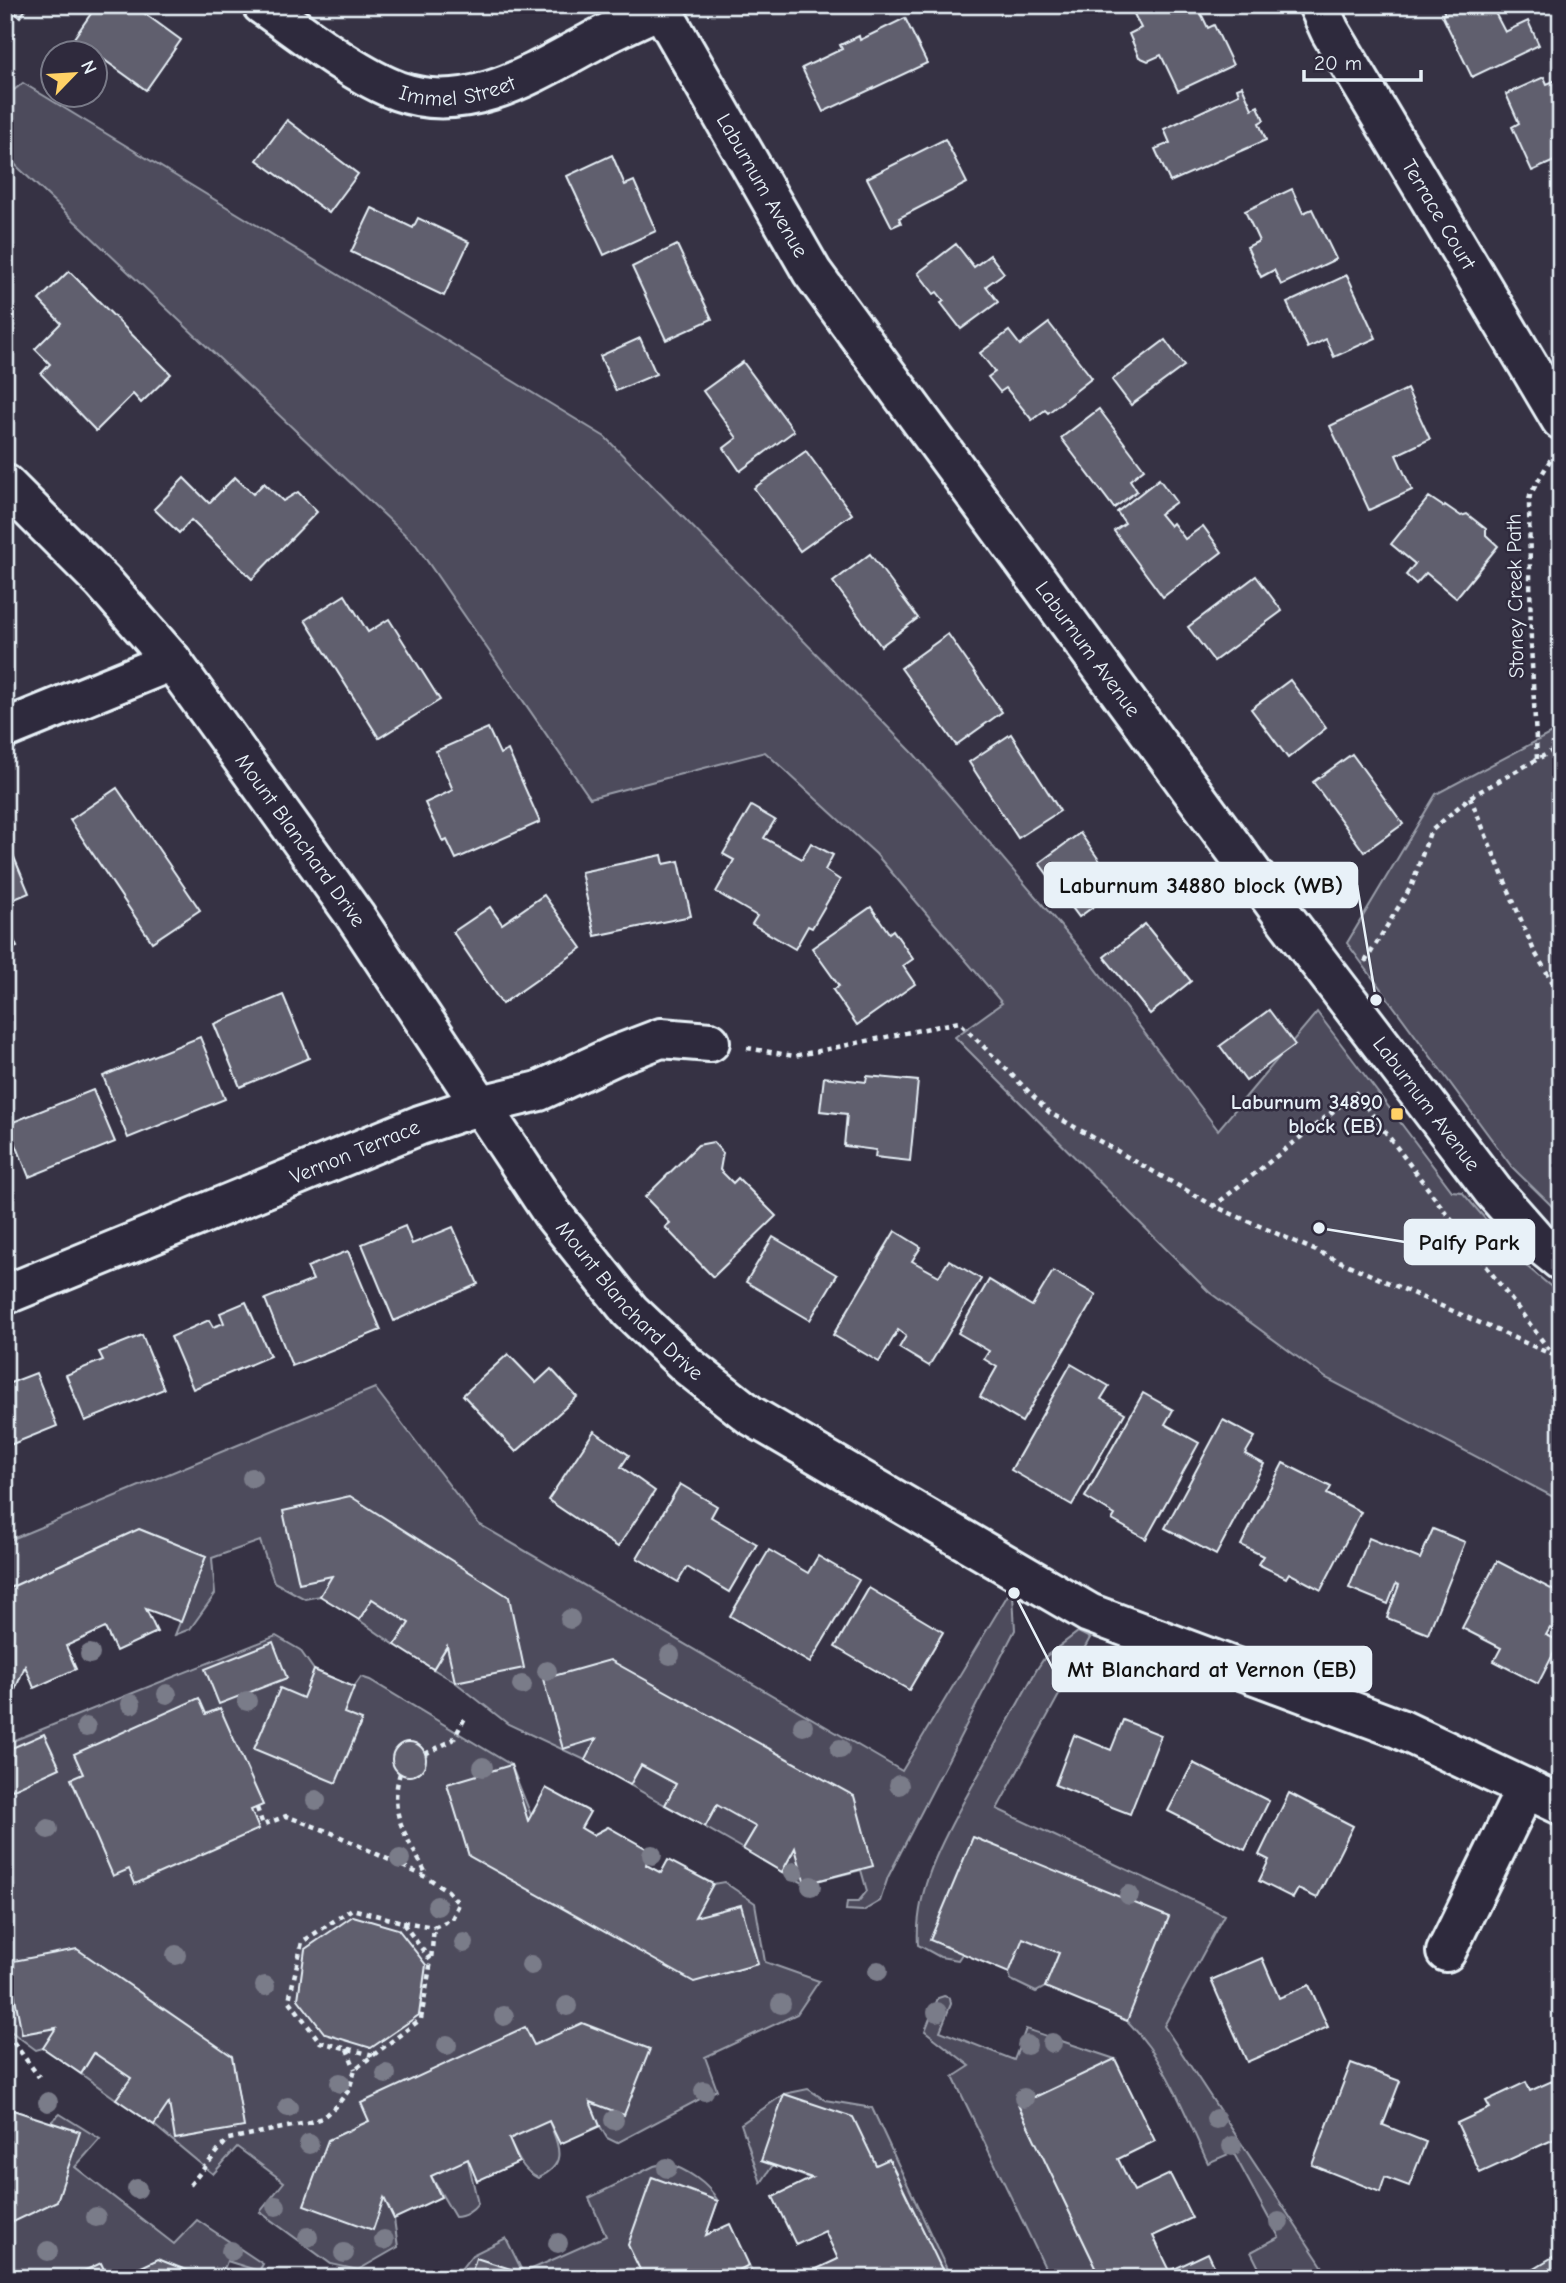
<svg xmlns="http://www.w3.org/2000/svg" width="1566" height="2283" font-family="'Comic Neue',sans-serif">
	<rect width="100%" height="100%" fill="#363244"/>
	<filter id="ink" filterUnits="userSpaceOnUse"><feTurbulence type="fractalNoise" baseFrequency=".0143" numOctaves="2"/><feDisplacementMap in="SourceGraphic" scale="14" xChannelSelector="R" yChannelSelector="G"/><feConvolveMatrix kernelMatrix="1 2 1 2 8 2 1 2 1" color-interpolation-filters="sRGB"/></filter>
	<g filter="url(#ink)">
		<g fill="#4d4b5c" stroke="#9a9eaa" stroke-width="2">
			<path d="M23 83 605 437 914 754 1087 957 1218 1130 1317 1012 1452 1191 1462 1192 1524 1264 1561 1295V1501L1326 1378 1209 1292 955 1037 1002 1003 876 854 765 752 590 798 416 545 5 155V97Z"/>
			<path d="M1561 728V1215L1512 1167 1347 943 1436 794Z"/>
			<path d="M375 1388 479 1524 902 1771 1009 1593 1013 1595 1015 1630 888 1877 880 1901 863 1911 846 1910 847 1902H858L867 1891 861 1870 805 1884 782 1872 756 1827 743 1849 705 1827 717 1805 677 1784 665 1805 630 1785 641 1765 585 1760 508 1724 455 1682 433 1669 447 1646 409 1623 395 1645 359 1620 372 1599 332 1577 320 1596 305 1599 274 1582 260 1541 212 1558 215 1594 190 1629 175 1635 206 1556 139 1529 5 1590V1542Z"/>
			<path d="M1078 1632 1090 1638 997 1809 1224 1915 1164 2026 1330 2278H1264L1251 2252 1279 2237 1233 2152 1208 2163C1190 2125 1174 2082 1149 2047 1124 2013 1090 1984 1059 1954L1045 1987 1036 1992 1011 1980 1009 1973 1022 1938 962 1954 958 1960 940 1957 918 1945C914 1883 951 1825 980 1772 999 1738 1018 1703 1037 1669L1045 1657Z"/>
			<path d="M276 1636 300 1650 314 1670 354 1687 361 1677 370 1680 511 1765 531 1815 581 1828 661 1873 713 1884 724 1882 755 1903 765 1962 819 1981 797 2014 705 2057 717 2090 617 2143 607 2138 600 2126 549 2121C558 2146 569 2164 538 2178 521 2170 517 2154 508 2139L468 2160 478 2204C473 2211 464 2217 455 2217L431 2176 394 2219 398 2247 358 2270 331 2264 260 2212 284 2182 237 2147 213 2174 154 2125 168 2103 116 2099 81 2074 94 2053 43 2048 36 2050 5 2027V1744Z"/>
			<path d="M944 1996 950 1998 951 2004 940 2031 1014 2060 1026 2029 1115 2059 1019 2106 1101 2278H1050L953 2077 970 2066 925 2031 938 1998Z"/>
			<path d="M808 2089 825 2100 872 2108 951 2278H849L825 2231 812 2179 773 2165 761 2183 741 2124 784 2094Z"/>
			<path d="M60 2114 100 2139 75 2167 174 2244 197 2220 263 2264 259 2271 227 2261 221 2278H5V2143L51 2122Z"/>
			<path d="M666 2163C686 2169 708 2183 718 2201L706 2235 727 2276 749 2265 756 2278H454L472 2255 506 2238 523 2273 606 2236 589 2198 654 2166Z"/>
		</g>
		<g fill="#605e6e" stroke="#e8f1f8" stroke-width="2">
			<path d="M5 5H29L20 17Z"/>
			<path d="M97 5H133L181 40 146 90 74 38Z"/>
			<path d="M1153 5H1197L1208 28 1214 25 1233 65 1178 91 1161 55 1148 61 1139 57 1129 34 1141 28 1134 14Z"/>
			<path d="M1441 5H1491L1505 32 1528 21 1539 45 1472 77 1442 15 1445 14Z"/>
			<path d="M905 18 927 63 823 112 802 68 842 49 840 45 859 36 860 40Z"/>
			<path d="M1544 77 1547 84 1561 78V158L1532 171 1512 127 1519 123 1506 94Z"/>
			<path d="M1242 86 1252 109 1258 106 1264 120 1259 123 1266 140 1170 182 1155 149 1170 143 1164 129 1239 94 1237 88Z"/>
			<path d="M287 120 358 174 329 213 257 160Z"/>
			<path d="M945 139 967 183 899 218 901 223 892 227 867 178Z"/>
			<path d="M612 155 625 185 634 181 656 231 604 255 567 176Z"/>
			<path d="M1292 189 1303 213 1312 209 1336 259 1281 285 1274 270 1261 277 1247 247 1259 241 1245 211Z"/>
			<path d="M372 208 413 228 418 218 469 242 444 296 351 252Z"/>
			<path d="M956 244 974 267 990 255 1004 273 986 286 998 302 961 329 941 303 944 301 937 292 934 294 918 273Z"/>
			<path d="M677 245 712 319 666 340 632 267Z"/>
			<path d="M69 271 171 374 141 403 133 394 96 431 41 374 50 364 35 349 61 323 39 300Z"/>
			<path d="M1347 275 1376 338 1334 357 1326 339 1308 348 1287 303Z"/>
			<path d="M1049 323 1092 378 1048 413 1045 410 1032 420 1006 388 1000 392 988 377 995 372 980 353 1009 331 1020 345Z"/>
			<path d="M640 338 656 374 616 391 600 356Z"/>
			<path d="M1165 340 1184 366 1131 405 1112 380Z"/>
			<path d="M743 362 794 431 740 471 724 448 737 438 703 391Z"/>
			<path d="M1407 389 1430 439 1396 455 1412 490 1369 510 1330 426Z"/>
			<path d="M1099 409 1144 469 1130 480 1137 491 1114 508 1061 438Z"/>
			<path d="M806 451 852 514 800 551 754 488Z"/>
			<path d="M235 477 253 494 264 483 283 501 298 492 317 512 252 579 191 520 179 533 154 509 184 478 209 503Z"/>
			<path d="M1159 479 1176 502 1160 514 1170 526 1173 523 1185 539 1203 526 1222 552 1163 597 1114 531 1125 523 1117 512Z"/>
			<path d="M1429 497 1444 507 1445 505 1461 516 1467 514 1486 529V535L1498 546 1456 598 1426 573 1416 584 1406 575 1415 564 1391 544Z"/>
			<path d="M870 554 918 618 881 646 833 582Z"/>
			<path d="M1256 576 1282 611 1214 661 1188 627Z"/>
			<path d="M345 595 368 632 389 619 440 700 379 738 305 620Z"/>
			<path d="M948 634 1002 712 956 745 901 668Z"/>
			<path d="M1290 680 1326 728 1288 758 1251 709Z"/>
			<path d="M488 728 500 754 508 750 540 822 456 859 447 840 443 842 425 803 453 790 436 751Z"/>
			<path d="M1011 734 1060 811 1018 838 969 762Z"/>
			<path d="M1352 754 1403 824 1364 852 1313 782Z"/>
			<path d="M117 788 200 910 152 942 70 820Z"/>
			<path d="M751 806 775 820 764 838 802 859 811 843 833 855 825 870 840 880 812 928 808 926 795 949 752 924 757 916 716 892 734 860 723 854Z"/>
			<path d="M1080 833 1119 888 1079 917 1039 863Z"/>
			<path d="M6 838 29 893 5 903V838Z"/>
			<path d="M662 855 664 864 679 861 691 916 595 936 581 872Z"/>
			<path d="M544 895 582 948 502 1004 453 932 490 907 502 924Z"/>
			<path d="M871 907 889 933 893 930 913 959 903 966 915 984 857 1025 833 990 839 986 812 948Z"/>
			<path d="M5 919 17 947 5 952Z"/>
			<path d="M1145 924 1191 981 1150 1014 1104 957Z"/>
			<path d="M283 995 309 1058 240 1087 214 1024Z"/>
			<path d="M1269 1010 1295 1045 1246 1081 1220 1046Z"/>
			<path d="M200 1037 225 1099 128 1138 103 1076Z"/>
			<path d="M867 1076 918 1081 910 1161 875 1157 876 1150 844 1146 847 1114 820 1111 824 1077 866 1082Z"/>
			<path d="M93 1090 115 1142 29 1177 8 1124Z"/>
			<path d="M713 1142 723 1153 720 1170 733 1183 738 1178 776 1216 713 1277 665 1227 670 1223 645 1197 698 1145Z"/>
			<path d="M405 1226 412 1244 453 1227 478 1284 394 1321 362 1244Z"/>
			<path d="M895 1231 921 1247 912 1261 939 1276 949 1260 981 1279 929 1366 899 1348 906 1336 898 1330 879 1362 833 1335Z"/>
			<path d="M773 1237 837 1275 810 1320 746 1282Z"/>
			<path d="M348 1251 381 1330 292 1366 265 1299 313 1280 307 1267Z"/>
			<path d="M1053 1271 1096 1295 1022 1422 980 1397 997 1367 984 1359 989 1351 958 1333 989 1280 1032 1306Z"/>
			<path d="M246 1302 270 1356 193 1389 171 1337 209 1320 213 1327 224 1323 220 1313Z"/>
			<path d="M142 1335 164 1389 85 1421 66 1375 103 1360 99 1352Z"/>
			<path d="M508 1354 536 1383 551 1369 577 1397 516 1452 463 1395Z"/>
			<path d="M1071 1364 1109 1386 1101 1399 1125 1413 1072 1505 1011 1470Z"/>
			<path d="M36 1373 57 1426 5 1447V1385Z"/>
			<path d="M1143 1393 1173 1410 1165 1424 1199 1443 1146 1539 1112 1520 1115 1515 1085 1497Z"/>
			<path d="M1223 1420 1255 1437 1245 1454 1264 1464 1216 1555 1165 1528Z"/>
			<path d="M594 1431 629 1455 621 1467 655 1491 618 1547 548 1500Z"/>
			<path d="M1283 1463 1331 1487 1327 1494 1361 1512 1321 1590 1289 1573 1286 1578 1258 1564 1263 1556 1241 1545Z"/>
			<path d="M680 1484 717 1506 711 1517 757 1544 729 1592 687 1567 678 1582 637 1558Z"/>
			<path d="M350 1496 509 1597 524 1668 455 1682 447 1646 433 1669 395 1645 409 1623 372 1599 359 1620 320 1596 332 1576 299 1583 283 1511Z"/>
			<path d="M139 1529 206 1556 181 1622 146 1609 157 1632 116 1651 105 1628 66 1646 76 1669 34 1688 25 1666 12 1697 5 1695V1590Z"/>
			<path d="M1433 1529 1465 1542 1428 1634 1387 1618 1399 1585 1396 1584 1388 1604 1349 1588 1369 1538 1420 1559Z"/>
			<path d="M769 1550 808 1573 818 1556 859 1580 810 1663 730 1616Z"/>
			<path d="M1497 1561 1561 1594V1634L1550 1628 1546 1635 1560 1641 1538 1684 1494 1661 1501 1648 1462 1628Z"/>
			<path d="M869 1588 943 1632 909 1690 835 1647Z"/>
			<path d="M273 1642 287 1678 219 1704 205 1669Z"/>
			<path d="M610 1660 854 1796 873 1866 805 1884 795 1848 782 1872 743 1849 756 1827 717 1805 705 1827 665 1805 676 1784 641 1765 630 1785 585 1760 596 1739 563 1749 543 1679Z"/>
			<path d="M314 1670 354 1687 344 1713 362 1720 336 1783 254 1749 280 1688 303 1698Z"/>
			<path d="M199 1698 206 1714 220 1708 263 1805 251 1810 259 1829 135 1884 129 1869 113 1876 71 1779 83 1774 74 1754Z"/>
			<path d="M1123 1720 1161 1735 1130 1814 1055 1785 1074 1735 1111 1750Z"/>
			<path d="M44 1734 60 1768 5 1793V1751Z"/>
			<circle cx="409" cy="1759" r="17"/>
			<path d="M1193 1763 1269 1801 1245 1850 1168 1811Z"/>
			<path d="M511 1765 528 1821 546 1788 590 1812 581 1828 593 1835 608 1827 649 1850 646 1865 661 1873 668 1860 713 1884 695 1917 741 1905 758 1964 694 1982 469 1856 447 1784Z"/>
			<path d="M1289 1793 1353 1826 1317 1898 1298 1889 1293 1898 1259 1881 1269 1860 1259 1855Z"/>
			<path d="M973 1837 1169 1917 1127 2021 1045 1987 1059 1953 1023 1938 1009 1973 930 1940Z"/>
			<path d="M353 1916 398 1929 426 1965 419 2015 371 2048 325 2034 298 1999 305 1949Z"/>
			<path d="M77 1949 232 2056 244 2127 175 2139 169 2103 154 2125 116 2099 131 2078 94 2053 81 2074 43 2048 56 2028 22 2034 8 1962Z"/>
			<path d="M1262 1958 1279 1998 1309 1985 1328 2027 1247 2062 1211 1980Z"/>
			<path d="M582 2023 650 2049 624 2115 590 2102 600 2126 560 2144 549 2121 509 2139 519 2162 477 2181 468 2159 431 2176 441 2197 394 2219 384 2198 373 2230 304 2205 328 2140 369 2121 361 2103 525 2027 534 2045Z"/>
			<path d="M1115 2059 1155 2141 1118 2159 1134 2191 1170 2174 1192 2218 1153 2236 1170 2271 1208 2253 1220 2278H1101L1018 2105Z"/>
			<path d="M1351 2063 1400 2081 1383 2125 1426 2142 1409 2186 1385 2177 1380 2192 1312 2165Z"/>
			<path d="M1561 2077V2136L1480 2173 1457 2123 1490 2108 1486 2101 1526 2082 1530 2091Z"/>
			<path d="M784 2094 853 2117 876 2165 889 2159 946 2278H813L810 2272 838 2259 825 2231 796 2245 773 2197 812 2178 761 2161Z"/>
			<path d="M13 2110 80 2132 57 2201 5 2226V2133Z"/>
			<path d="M652 2177 718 2201 706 2235 730 2224 749 2265 727 2276V2278H644L628 2245Z"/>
			<path d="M1561 2252V2278H1518Z"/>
			<path d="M476 2258 523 2273 539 2278H470Z"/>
			<path d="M158 2259 206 2278H118Z"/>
			<path d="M101 2263 108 2278H69Z"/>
		</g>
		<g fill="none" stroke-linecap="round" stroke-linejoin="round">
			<g stroke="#e8f1f8" stroke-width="44">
				<g id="minor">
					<path id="s1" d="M1318 5 1330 31 1561 420"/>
					<path id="s2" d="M5 484 103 582 172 661 355 916 552 1213 630 1311 688 1366 750 1415 1089 1613 1400 1729 1561 1805"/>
					<path d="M5 729 172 661"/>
					<path id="s3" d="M5 1295 420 1125 481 1105 539 1091 614 1056 661 1038 710 1042"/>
					<path d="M1446 1952 1526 1788"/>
				</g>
			</g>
			<g stroke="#e8f1f8" stroke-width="44">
				<g id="tertiary">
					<path id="s4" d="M262 5C301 32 354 75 398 91 468 116 534 73 593 41 615 29 638 19 661 8"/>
					<path id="s5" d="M659 5 812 272 1288 922 1493 1191 1540 1244 1561 1261"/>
				</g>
			</g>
			<g stroke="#e8f1f8" stroke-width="4.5" stroke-dasharray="5 5" stroke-linecap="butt">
				<path d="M1537 759 1531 645 1529 502 1530 495 1552 457"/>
				<path d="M1470 797 1534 951 1561 996"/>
				<path d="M1365 962 1412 885 1430 832 1470 797 1561 746"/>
				<path d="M747 1048 794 1056 959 1022 1050 1113 1214 1206 1553 1355 1356 1093 1214 1206"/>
				<path d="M425 1754 453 1740 466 1716"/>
				<path d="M400 1773C387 1818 410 1839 427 1876"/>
				<path d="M257 1808 263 1825 286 1816 332 1833 428 1878 448 1891 459 1904 452 1919 434 1927 431 1960"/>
				<path d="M403 1922 434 1927"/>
				<path d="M5 2025 6 2032 39 2077"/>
				<path d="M347 2049 355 2069"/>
				<path d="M190 2185 228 2139 307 2123 322 2118 337 2105 349 2090 355 2069 421 2019 431 1961 402 1922 352 1909 302 1942 289 2000 320 2042 373 2055"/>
			</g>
			<use href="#minor" stroke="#2f2a3d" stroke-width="38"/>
			<use href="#tertiary" stroke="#2f2a3d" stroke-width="38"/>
		</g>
		<g fill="#7a7b89">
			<circle cx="252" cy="1478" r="10"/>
			<circle cx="570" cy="1619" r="10"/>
			<circle cx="90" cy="1654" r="10"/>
			<circle cx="670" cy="1655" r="10"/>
			<circle cx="547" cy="1671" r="10"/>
			<circle cx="522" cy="1685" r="10"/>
			<circle cx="167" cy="1694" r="10"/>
			<circle cx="247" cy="1701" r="10"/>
			<circle cx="131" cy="1704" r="10"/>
			<circle cx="803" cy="1726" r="10"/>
			<circle cx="86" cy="1727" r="10"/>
			<circle cx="840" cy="1749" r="10"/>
			<circle cx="483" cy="1767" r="10"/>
			<circle cx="899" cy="1785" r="10"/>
			<circle cx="316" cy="1800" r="10"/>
			<circle cx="48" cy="1829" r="10"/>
			<circle cx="652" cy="1855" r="10"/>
			<circle cx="400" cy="1859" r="10"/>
			<circle cx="794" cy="1872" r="10"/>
			<circle cx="811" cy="1886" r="10"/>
			<circle cx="1129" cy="1895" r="10"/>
			<circle cx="437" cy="1906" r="10"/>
			<circle cx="464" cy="1943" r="10"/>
			<circle cx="176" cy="1955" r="10"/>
			<circle cx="531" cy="1965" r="10"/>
			<circle cx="878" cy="1971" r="10"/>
			<circle cx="265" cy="1986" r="10"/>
			<circle cx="781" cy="2004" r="10"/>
			<circle cx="567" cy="2006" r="10"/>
			<circle cx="937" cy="2012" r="10"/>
			<circle cx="504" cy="2016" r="10"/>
			<circle cx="1052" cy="2043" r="10"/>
			<circle cx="447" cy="2045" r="10"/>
			<circle cx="1027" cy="2045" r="10"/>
			<circle cx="386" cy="2074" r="10"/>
			<circle cx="340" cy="2083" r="10"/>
			<circle cx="704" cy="2091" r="10"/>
			<circle cx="1024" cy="2098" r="10"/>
			<circle cx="48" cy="2102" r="10"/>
			<circle cx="288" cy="2107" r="10"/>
			<circle cx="1216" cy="2119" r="10"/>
			<circle cx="614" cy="2120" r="10"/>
			<circle cx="309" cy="2144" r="10"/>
			<circle cx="1232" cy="2146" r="10"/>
			<circle cx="667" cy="2168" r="10"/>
			<circle cx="137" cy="2189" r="10"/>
			<circle cx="276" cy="2206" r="10"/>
			<circle cx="96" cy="2217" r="10"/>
			<circle cx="1279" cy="2222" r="10"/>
			<circle cx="308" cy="2237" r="10"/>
			<circle cx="384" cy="2240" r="10"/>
			<circle cx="558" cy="2243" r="10"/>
			<circle cx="48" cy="2251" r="10"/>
			<circle cx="231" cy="2251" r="10"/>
			<circle cx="344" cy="2253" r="10"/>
		</g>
	</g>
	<rect fill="#ffd166" stroke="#2f2a3d" stroke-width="2.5" x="1390" y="1107" width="14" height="14" rx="3.5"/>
	<g text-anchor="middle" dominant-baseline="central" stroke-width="5" stroke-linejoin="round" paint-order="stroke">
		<g font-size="21" fill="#e8f1f8" stroke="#2f2a3d">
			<text stroke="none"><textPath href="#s4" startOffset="222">Immel Street</textPath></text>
			<text stroke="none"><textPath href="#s5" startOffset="208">Laburnum Avenue</textPath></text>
			<text stroke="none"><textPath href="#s1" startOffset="242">Terrace Court</textPath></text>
			<text transform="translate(1515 596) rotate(-91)">Stoney Creek Path</text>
			<text stroke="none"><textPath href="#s5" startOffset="775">Laburnum Avenue</textPath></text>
			<text stroke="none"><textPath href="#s2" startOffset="464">Mount Blanchard Drive</textPath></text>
			<text stroke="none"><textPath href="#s5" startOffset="1342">Laburnum Avenue</textPath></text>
			<text stroke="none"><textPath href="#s3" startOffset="378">Vernon Terrace</textPath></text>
			<text stroke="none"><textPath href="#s2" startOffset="1031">Mount Blanchard Drive</textPath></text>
		</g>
		<g font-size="21" font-weight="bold" fill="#e8f1f8" stroke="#2f2a3d" text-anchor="end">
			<text x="1383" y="1102">Laburnum 34890<tspan x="1383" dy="24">block (EB)</tspan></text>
		</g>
	</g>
	<path fill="none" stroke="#e8f1f8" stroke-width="2.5" d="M1376 1000L1357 885M1319 1228L1405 1242M1014 1593L1053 1669"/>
	<g fill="#e8f1f8" stroke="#2f2a3d" stroke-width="2.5">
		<circle cx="1376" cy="1000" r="7"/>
		<circle cx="1319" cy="1228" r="7"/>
		<circle cx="1014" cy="1593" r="7"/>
	</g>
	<g fill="#e8f1f8" stroke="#e8f1f8" stroke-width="2.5">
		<rect x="1045" y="863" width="312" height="44" rx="7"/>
		<rect x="1405" y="1220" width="129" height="44" rx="7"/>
		<rect x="1053" y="1647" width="318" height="44" rx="7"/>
	</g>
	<g font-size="23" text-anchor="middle" font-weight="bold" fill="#111">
		<text x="1201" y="893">Laburnum 34880 block (WB)</text>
		<text x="1469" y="1250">Palfy Park</text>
		<text x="1212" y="1677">Mt Blanchard at Vernon (EB)</text>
	</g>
	<rect width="1566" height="2283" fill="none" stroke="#2f2a3d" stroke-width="28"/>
	<rect x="14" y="14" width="1538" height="2255" fill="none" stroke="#e8f1f8" stroke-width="2.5" filter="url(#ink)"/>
	<g transform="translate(74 74) rotate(65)"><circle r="33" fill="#2f2a3d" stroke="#797a88" stroke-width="2"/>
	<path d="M0-5L12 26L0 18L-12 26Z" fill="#ffd166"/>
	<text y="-10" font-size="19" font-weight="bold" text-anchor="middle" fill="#e8f1f8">N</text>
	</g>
	<path d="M1304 70v10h117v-10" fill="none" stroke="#e8f1f8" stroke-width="3.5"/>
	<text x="1314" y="70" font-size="21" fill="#e8f1f8" stroke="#2f2a3d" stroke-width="5" paint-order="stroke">20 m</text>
</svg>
